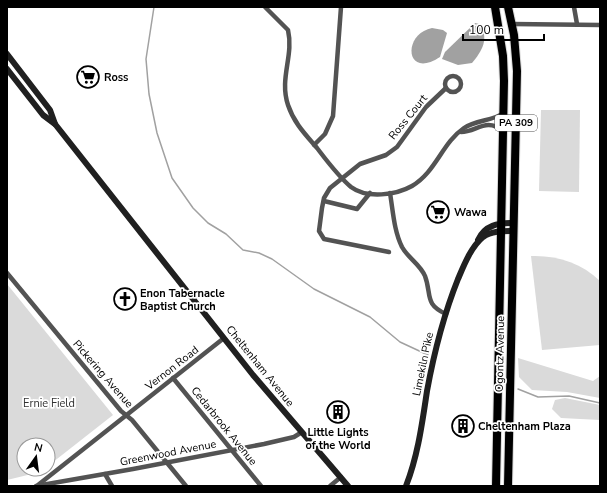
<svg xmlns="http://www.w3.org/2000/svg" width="607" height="493" font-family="'Nunito Sans',sans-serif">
	<rect width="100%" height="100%" fill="#fff"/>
	<g fill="#dadada">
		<path d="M541 110H580L579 192 539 191Z"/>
		<path d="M531 256C557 255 582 263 600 281V345L542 350Z"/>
		<path d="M7 284 113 415 48 466V445H24V469H44L40 472 7 480Z"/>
		<path d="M518 358 593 381 600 376V398L567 392 532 390 519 377Z"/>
		<path d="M565 398 600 405V420L561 418 552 409 555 400Z"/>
	</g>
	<g fill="#a1a1a1">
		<path d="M475 23 479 24C490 38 482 51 472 63L458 65 442 59 445 52Z"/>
		<path d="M432 28 443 30 447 33 440 57C405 80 402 34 432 28Z"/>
	</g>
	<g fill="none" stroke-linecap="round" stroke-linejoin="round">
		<g stroke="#a1a1a1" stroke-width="1.5">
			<path d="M154 7 146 59 149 94 157 133 172 178 193 208 208 223 226 234 243 250 259 253 272 259 314 289 370 317 400 342 428 355"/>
			<path d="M518 389 538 397 569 396 600 403"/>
		</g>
		<g stroke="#dbdbdb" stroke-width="10">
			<g id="highway">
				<path d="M495 7 503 56 504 81 496 486"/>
				<path d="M508 7 514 35 517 71 508 486"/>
			</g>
		</g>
		<g stroke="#535353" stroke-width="4.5">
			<path d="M265 7 288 30C294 56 279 78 288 105 294 123 305 134 317 148 327 161 338 176 351 187 367 199 396 195 412 186 436 172 442 143 464 128 476 120 492 121 504 113"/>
			<path d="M574 7 577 24"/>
			<path d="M512 24 600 25"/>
			<circle cx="453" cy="84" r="8"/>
			<path d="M461 132C477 132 485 117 504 131"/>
			<path d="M314 145 325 134 333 116 341 7"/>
			<path d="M390 193C393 211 394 231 402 247 408 258 420 264 425 276 432 295 424 304 446 314"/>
			<path d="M324 201 357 209 370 193"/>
			<path d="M389 252 324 239 319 231 322 208 324 198 330 188 360 164 386 155 397 147 426 107 446 88"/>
			<path d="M7 273 121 411 132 420 186 486"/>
			<path d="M173 378 261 486"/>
			<path d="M105 474 112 486"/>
			<path d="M38 485 224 338"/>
			<path d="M36 486 133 469 264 444 294 437 302 432"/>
			<path d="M330 486 341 477"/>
		</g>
		<g stroke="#202020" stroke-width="6">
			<path d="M7 54 50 110 55 124"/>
			<path d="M7 69 43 115 55 124 253 375 348 486"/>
			<path d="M478 240C485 225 498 223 513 223"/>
			<path d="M406 486C418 455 422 424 427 391 434 353 444 314 458 279 464 265 471 247 483 237 491 231 503 231 512 231"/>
		</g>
		<use href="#highway" stroke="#000" stroke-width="8"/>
	</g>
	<defs>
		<g id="supermarket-ring" transform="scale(1.15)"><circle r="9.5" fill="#fff" stroke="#000" stroke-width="1.5"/><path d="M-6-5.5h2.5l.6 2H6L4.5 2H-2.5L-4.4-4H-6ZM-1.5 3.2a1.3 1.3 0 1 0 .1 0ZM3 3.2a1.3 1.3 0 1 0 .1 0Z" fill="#000"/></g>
		<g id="church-ring" transform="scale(1.15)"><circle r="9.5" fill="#fff" stroke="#000" stroke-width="1.5"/><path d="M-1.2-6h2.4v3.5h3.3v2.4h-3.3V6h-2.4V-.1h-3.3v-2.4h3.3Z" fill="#000"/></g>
		<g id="building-ring" transform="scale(1.15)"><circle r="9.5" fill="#fff" stroke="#000" stroke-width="1.5"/><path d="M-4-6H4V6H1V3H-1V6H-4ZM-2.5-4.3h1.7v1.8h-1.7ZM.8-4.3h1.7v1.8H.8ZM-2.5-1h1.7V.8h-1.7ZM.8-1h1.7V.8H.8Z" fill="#000"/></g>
	</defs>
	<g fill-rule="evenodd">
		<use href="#supermarket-ring" x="88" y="77"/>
		<use href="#supermarket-ring" x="438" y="212"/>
		<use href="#church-ring" x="125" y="299"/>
		<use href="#building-ring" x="338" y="412"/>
		<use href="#building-ring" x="463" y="426"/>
	</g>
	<g text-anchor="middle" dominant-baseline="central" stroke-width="3.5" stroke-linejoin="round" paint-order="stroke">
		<rect fill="#fff" stroke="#4c4c4c" stroke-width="1" x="495" y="115" width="42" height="16" rx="3"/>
		<g font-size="10" font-weight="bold" fill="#000">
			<text x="516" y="123">PA 309</text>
		</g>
		<g font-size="11" font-weight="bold" fill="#000" stroke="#fff" text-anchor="start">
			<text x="104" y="77">Ross</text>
			<text x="454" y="212">Wawa</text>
			<text x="140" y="293">Enon Tabernacle<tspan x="140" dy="13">Baptist Church</tspan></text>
			<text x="478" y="426">Cheltenham Plaza</text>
			<text x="338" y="432" text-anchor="middle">Little Lights<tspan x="338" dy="13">of the World</tspan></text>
		</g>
		<g font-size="11" fill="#000" stroke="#fff">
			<text transform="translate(408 117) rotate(-51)">Ross Court</text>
			<text transform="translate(500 354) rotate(-89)">Ogontz Avenue</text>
			<text transform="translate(423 364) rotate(-78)">Limekiln Pike</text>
			<text transform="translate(260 366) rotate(51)">Cheltenham Avenue</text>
			<text transform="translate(172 368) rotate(-38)">Vernon Road</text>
			<text transform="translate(103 374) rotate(49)">Pickering Avenue</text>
			<text transform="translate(224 426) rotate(51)">Cedarbrook Avenue</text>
			<text transform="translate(168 453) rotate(-11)">Greenwood Avenue</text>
		</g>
		<g font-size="11" fill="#313131" stroke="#fff">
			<text x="49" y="403">Ernie Field</text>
		</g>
	</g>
	<rect width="607" height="493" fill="none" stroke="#000000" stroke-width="16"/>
	<g transform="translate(36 457) rotate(14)"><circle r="19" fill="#ffffff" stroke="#999999"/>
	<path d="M0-3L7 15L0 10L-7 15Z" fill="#000000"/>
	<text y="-6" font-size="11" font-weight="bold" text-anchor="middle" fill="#000000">N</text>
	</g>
	<path d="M463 34v6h81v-6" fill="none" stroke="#000000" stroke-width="2"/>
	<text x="469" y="34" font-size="12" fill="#000000" stroke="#ffffff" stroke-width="3" paint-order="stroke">100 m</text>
</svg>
